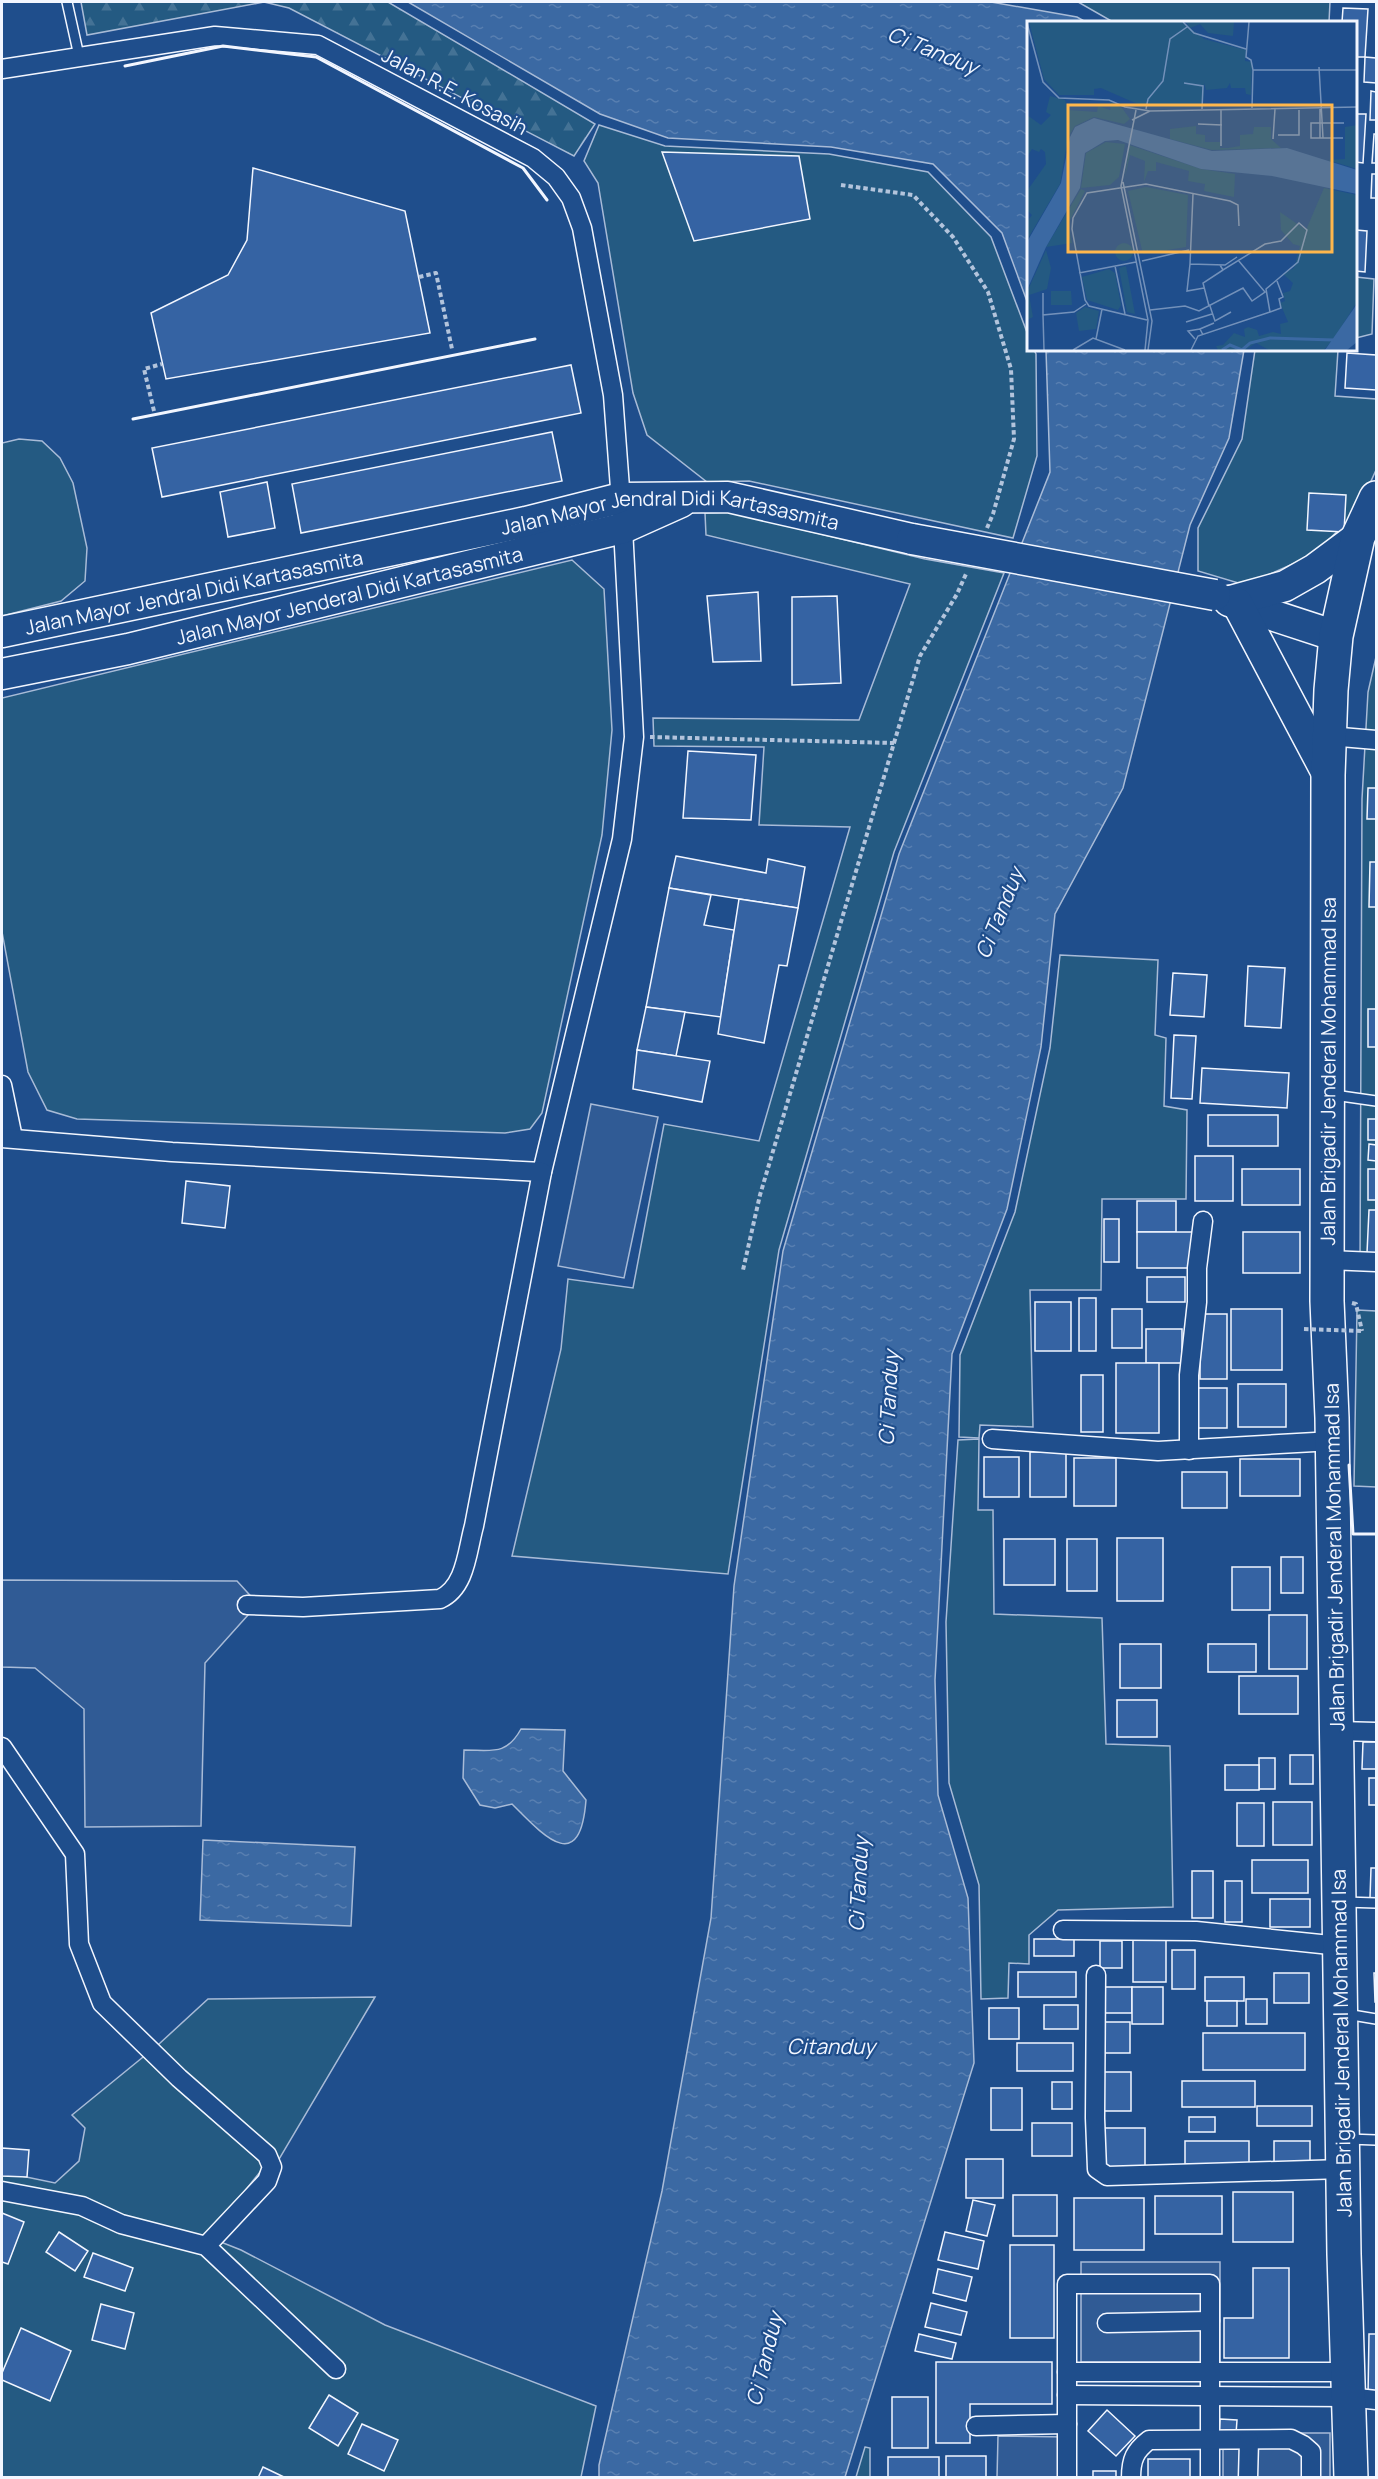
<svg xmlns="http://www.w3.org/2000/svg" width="1378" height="2479" font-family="Manrope,sans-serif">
	<defs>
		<pattern id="forest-firs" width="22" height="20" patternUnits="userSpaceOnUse" patternTransform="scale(1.5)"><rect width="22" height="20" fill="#245a82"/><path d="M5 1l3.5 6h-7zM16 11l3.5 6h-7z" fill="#447295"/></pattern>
		<pattern id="water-ripples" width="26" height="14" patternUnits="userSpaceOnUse" patternTransform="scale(1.5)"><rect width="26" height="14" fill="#3b69a3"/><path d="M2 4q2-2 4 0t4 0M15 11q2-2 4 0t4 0" fill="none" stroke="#587fb1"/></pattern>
	</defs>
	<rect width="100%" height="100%" fill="#1f4e8c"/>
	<g fill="#245a82" stroke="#a8bbd7" stroke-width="1.5">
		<path d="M1078 2H1330L1329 22H1113Z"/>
		<path d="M599 125 665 146 829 154 928 172 991 237 1028 335V350H1034L1036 354 1037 456 1013 538 749 481 707 482 647 435 633 393 598 183 584 161Z"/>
		<path d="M1356 277 1374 279 1372 334 1356 338Z"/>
		<path d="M1255 350H1338L1335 396 1376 399V470L1357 512 1313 555 1245 585 1198 571V528L1242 439Z"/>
		<path d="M19 439 42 441 60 458 73 483 87 548 85 581 61 601 2 616V443Z"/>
		<path d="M729 512 925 559 1004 573 894 852 779 1250 728 1574 512 1556 561 1349 568 1279 633 1288 664 1124 759 1141 850 827 759 825 764 747 654 746 653 718 859 720 910 584 706 535 705 513Z"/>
		<path d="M572 560 604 589 612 730 602 835 542 1113 530 1129 505 1133 77 1119 47 1110 28 1072 2 932V698Z"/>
		<path d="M1376 657V1266H1360L1362 799 1368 692Z"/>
		<path d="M1060 955 1158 960 1155 1035 1166 1038 1164 1106 1187 1110 1186 1199H1102L1101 1290H1030L1033 1427 980 1425 979 1438 959 1437 960 1355 1015 1212 1050 1048Z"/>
		<path d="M1357 1310 1376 1311V1487L1354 1486Z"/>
		<path d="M979 1439 978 1510H993L994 1614 1102 1618 1106 1744 1170 1746 1173 1907 1058 1910 1029 1935V1964L1009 1963 1008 1998 981 1999 979 1885 949 1783 946 1622 958 1440Z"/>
		<path d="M375 1997 278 2161 264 2167 208 2237 241 2250 385 2325 596 2406 581 2477H2V2172L55 2183 79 2161 85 2128 72 2115 159 2044 208 1999Z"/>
		<path d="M865 2447 870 2448V2477H856Z"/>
	</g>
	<path fill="url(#forest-firs)" stroke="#a8bbd7" stroke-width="1.5" d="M81 2H388L595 124 574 156 289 8 264 2 87 35Z"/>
	<g fill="#305b95" stroke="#a8bbd7" stroke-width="1.5">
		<path d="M591 1104 658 1117 624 1278 558 1266Z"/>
		<path d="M2 1580 237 1581 258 1604 205 1663 201 1826 85 1827 84 1709 35 1668 2 1667Z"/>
		<rect x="1081" y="2262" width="139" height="100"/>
		<rect x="1223" y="2433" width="107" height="44"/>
		<path d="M998 2436 1067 2437 1066 2477 997 2478Z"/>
	</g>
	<g fill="url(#water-ripples)" stroke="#a8bbd7" stroke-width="1.5">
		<path d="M408 2H991L1077 17 1086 22H1028V304L1002 233 933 164 831 147 668 138 600 114Z"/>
		<path d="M1046 350H1244L1229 438 1190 525 1123 788 1055 914 1041 1047 1007 1209 952 1354 935 1680 938 1795 968 1898 974 2063 845 2477 599 2478V2465L662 2191 711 1918 734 1586 783 1251 899 854 1050 472Z"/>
		<path d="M521 1729 565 1730 563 1771 586 1800C580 1877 543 1835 512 1804L495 1808 480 1805 463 1778 464 1750C492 1750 506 1756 521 1729Z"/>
		<path d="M203 1840 355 1847 351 1926 200 1920Z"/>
	</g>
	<g fill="#3563a3" stroke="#f2f6ff" stroke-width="1.5">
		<path d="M1343 8 1368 9 1365 57H1356V22H1342Z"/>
		<path d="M1365 57 1376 58V83L1364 82Z"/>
		<path d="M1371 91 1376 92V120H1370Z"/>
		<path d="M1356 114H1366L1363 163 1356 162Z"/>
		<path d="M1374 134H1376V163H1372Z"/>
		<path d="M662 152 799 156 810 219 694 241Z"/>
		<path d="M253 168 405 211 430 333 166 379 151 313 228 275 247 240Z"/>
		<path d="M1372 174H1376V198H1371Z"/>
		<path d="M1356 230 1367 231 1365 272 1356 271Z"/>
		<path d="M1347 353 1376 355V390L1345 388Z"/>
		<path d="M571 365 581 413 162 497 152 448Z"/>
		<path d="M552 432 562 481 301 533 292 484Z"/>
		<path d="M267 482 275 528 228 537 220 492Z"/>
		<path d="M1309 493 1346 495 1344 532 1307 530Z"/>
		<path d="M758 592 761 661 713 662 707 596Z"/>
		<path d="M837 596 841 683 792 685V597Z"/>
		<path d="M688 751 756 755 751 820 683 818Z"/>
		<path d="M1368 788H1376V819H1367Z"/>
		<path d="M676 856 766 873 768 859 805 867 798 908 669 888Z"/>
		<path d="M1370 862H1376V907H1369Z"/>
		<path d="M669 888 711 895 704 925 734 930 721 1017 646 1007Z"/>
		<path d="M739 899 798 908 787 966 779 965 764 1043 718 1034Z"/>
		<path d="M1248 966 1285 968 1281 1028 1245 1026Z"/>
		<path d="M1173 973 1207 975 1204 1017 1170 1015Z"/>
		<path d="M646 1007 685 1012 676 1056 637 1050Z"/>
		<rect x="1368" y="1009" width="8" height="38"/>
		<path d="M1174 1035 1196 1036 1192 1099 1171 1098Z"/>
		<path d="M637 1050 710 1061 702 1102 633 1089Z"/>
		<path d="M1202 1068 1289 1073 1287 1108 1200 1103Z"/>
		<rect x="1208" y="1115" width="70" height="31"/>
		<rect x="1368" y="1119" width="8" height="21"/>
		<path d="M1369 1144 1376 1145V1161L1368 1160Z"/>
		<rect x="1195" y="1156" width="38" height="45"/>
		<rect x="1242" y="1169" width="58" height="36"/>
		<rect x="1368" y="1169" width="8" height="31"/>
		<path d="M186 1181 230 1186 225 1228 182 1223Z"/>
		<rect x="1137" y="1201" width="39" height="31"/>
		<path d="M1369 1210H1376V1254L1367 1253Z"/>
		<rect x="1104" y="1219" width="15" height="43"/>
		<rect x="1137" y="1232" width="55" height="36"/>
		<rect x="1243" y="1232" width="57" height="41"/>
		<rect x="1147" y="1277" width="38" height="25"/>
		<rect x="1079" y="1298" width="17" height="53"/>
		<rect x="1035" y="1302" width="36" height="49"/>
		<rect x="1112" y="1309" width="30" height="39"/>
		<rect x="1231" y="1309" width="51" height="61"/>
		<rect x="1200" y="1314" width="27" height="65"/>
		<rect x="1146" y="1329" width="36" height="34"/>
		<rect x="1116" y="1363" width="43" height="70"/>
		<rect x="1081" y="1375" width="22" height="57"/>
		<rect x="1238" y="1384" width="48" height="43"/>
		<rect x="1195" y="1388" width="32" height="40"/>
		<rect x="1030" y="1452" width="36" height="45"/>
		<rect x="984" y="1457" width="35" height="40"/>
		<rect x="1074" y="1458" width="42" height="48"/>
		<rect x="1240" y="1459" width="60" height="37"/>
		<rect x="1182" y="1472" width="45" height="36"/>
		<rect x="1117" y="1538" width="46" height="63"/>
		<rect x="1004" y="1539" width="51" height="46"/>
		<rect x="1067" y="1539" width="30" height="52"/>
		<rect x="1281" y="1557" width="22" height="36"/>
		<rect x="1232" y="1567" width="38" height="43"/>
		<rect x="1269" y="1615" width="38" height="54"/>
		<rect x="1120" y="1644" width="41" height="44"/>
		<rect x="1208" y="1644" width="48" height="28"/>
		<rect x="1239" y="1676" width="59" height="38"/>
		<rect x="1117" y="1700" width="40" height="37"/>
		<path d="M1363 1742H1376V1769H1362Z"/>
		<rect x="1290" y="1755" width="23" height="29"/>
		<rect x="1259" y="1758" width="16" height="31"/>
		<rect x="1225" y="1765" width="34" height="25"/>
		<rect x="1369" y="1778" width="7" height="27"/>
		<rect x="1273" y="1802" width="39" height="43"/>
		<rect x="1237" y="1803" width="27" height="43"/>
		<rect x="1252" y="1860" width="56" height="33"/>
		<path d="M1371 1868H1376V1898H1370Z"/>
		<rect x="1192" y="1871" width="21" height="47"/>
		<rect x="1225" y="1881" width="17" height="41"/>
		<rect x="1270" y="1899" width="40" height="28"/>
		<rect x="1133" y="1938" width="33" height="44"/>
		<rect x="1034" y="1939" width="40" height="17"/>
		<rect x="1100" y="1941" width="22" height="27"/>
		<rect x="1172" y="1950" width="23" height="39"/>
		<rect x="1018" y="1972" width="58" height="25"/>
		<rect x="1274" y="1973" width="35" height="30"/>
		<path d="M1374 1973H1376V2002H1375Z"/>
		<rect x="1205" y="1977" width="39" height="24"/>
		<rect x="1098" y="1987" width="34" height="26"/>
		<rect x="1132" y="1987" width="31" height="37"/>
		<rect x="1246" y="1999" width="21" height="25"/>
		<rect x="1207" y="2001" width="30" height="25"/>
		<rect x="1044" y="2005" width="34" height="24"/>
		<rect x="989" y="2008" width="30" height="31"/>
		<rect x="1097" y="2022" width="33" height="31"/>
		<rect x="1203" y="2033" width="102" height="37"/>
		<rect x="1017" y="2043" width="56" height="28"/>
		<rect x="1097" y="2072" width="34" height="39"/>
		<rect x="1182" y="2081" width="73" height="26"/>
		<rect x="1052" y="2082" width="20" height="27"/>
		<rect x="991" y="2088" width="31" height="42"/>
		<rect x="1257" y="2106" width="55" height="20"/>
		<rect x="1189" y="2117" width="26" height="15"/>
		<rect x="1032" y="2123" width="40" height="33"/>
		<rect x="1100" y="2128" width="45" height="41"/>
		<rect x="1185" y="2141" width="64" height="23"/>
		<rect x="1274" y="2141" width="36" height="25"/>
		<path d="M2 2148 29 2150 27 2177 2 2176Z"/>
		<rect x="966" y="2159" width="37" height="39"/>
		<rect x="1233" y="2192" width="60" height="50"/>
		<rect x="1013" y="2195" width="44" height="41"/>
		<rect x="1155" y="2196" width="67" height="38"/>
		<rect x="1074" y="2198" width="70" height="52"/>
		<path d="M973 2200 995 2205 987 2236 966 2231Z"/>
		<path d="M2 2213 24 2222 8 2264 2 2262Z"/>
		<path d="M59 2232 88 2251 75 2271 46 2252Z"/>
		<path d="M945 2232 984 2241 978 2269 938 2260Z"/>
		<rect x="1010" y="2245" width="44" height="93"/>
		<path d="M93 2253 133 2268 125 2291 84 2277Z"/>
		<path d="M1253 2268H1289V2358H1224V2318H1253Z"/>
		<path d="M938 2269 972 2277 966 2301 933 2293Z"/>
		<path d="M931 2303 967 2312 961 2335 925 2327Z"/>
		<path d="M101 2304 134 2313 125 2349 92 2340Z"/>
		<path d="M21 2328 71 2351 50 2401 2 2380V2373Z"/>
		<path d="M919 2334 956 2343 952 2359 915 2351Z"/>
		<path d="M1369 2334H1376V2396H1368Z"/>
		<path d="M936 2362H1052V2404H970V2443H936Z"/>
		<path d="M329 2395 358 2413 338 2446 309 2428Z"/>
		<rect x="892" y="2397" width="36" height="51"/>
		<path d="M1107 2410 1135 2436 1116 2456 1088 2431Z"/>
		<path d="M1220 2419 1237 2420 1236 2434 1219 2433Z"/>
		<path d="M362 2424 398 2440 384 2471 348 2454Z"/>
		<rect x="946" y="2456" width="40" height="22"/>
		<rect x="888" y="2457" width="51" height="21"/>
		<rect x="1148" y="2459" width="42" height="19"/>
		<path d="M263 2467 286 2478H258Z"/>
		<rect x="1093" y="2471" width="23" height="7"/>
	</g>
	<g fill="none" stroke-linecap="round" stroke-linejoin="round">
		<g stroke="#f2f6ff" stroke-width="12">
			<g id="lane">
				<path d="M67 2 79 56"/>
				<path d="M1334 1095 1376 1101"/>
				<path d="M1344 1902 1376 1903"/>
				<path d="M1346 2014 1376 2019"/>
				<path d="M1348 2139 1376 2140"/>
			</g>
		</g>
		<g stroke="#f2f6ff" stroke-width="21">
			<g id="street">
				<path d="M2 69 215 36 318 45 533 158 556 177 571 198 582 228 613 395 623 528 634 737 622 839 542 1172 474 1526C467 1551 466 1587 440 1599L303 1607 247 1605"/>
				<path d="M1329 736 1376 740"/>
				<path d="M2 1085 13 1138"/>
				<path d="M2 1138 172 1152 542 1172"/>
				<path d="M1328 1260 1376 1262"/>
				<path d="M992 1439 1158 1451 1333 1441"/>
				<path d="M1189 1450V1375L1197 1302V1268L1203 1221"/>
				<path d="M1338 1731 1376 1732"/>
				<path d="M2 1747 75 1854 79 1944 102 2003 179 2078 267 2155 272 2167 267 2181 206 2246"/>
				<path d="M1063 1930 1196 1931 1340 1946"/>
				<path d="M1096 1975 1095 2118 1097 2169 1107 2176 1343 2169"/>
				<path d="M2 2191 82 2206 121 2224 206 2246 336 2369"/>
				<path d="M1107 2323 1210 2321"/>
				<path d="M1067 2372H1347"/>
				<path d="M1067 2395 1348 2397 1376 2400"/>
				<path d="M976 2426 1067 2424"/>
				<path d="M1067 2478V2284H1210V2478"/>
				<path d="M1131 2478C1131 2459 1135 2451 1149 2440L1291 2439 1303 2445 1311 2452V2478"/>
				<path d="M1248 2478 1249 2440"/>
			</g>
		</g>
		<g stroke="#f2f6ff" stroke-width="33">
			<g id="primary">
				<path d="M1229 601 1336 636"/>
				<path d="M1231 601 1285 586 1315 569 1358 537"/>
				<path d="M1237 603 1328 775"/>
				<path id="s1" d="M2 632 526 522 621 498 728 497 912 539"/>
				<path id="s2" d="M2 674 128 649 623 528 681 502"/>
			</g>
		</g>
		<g stroke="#f2f6ff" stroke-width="36">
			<g id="highway">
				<path id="s3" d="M1351 2478 1344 2254 1332 1418 1327 1301 1328 775 1331 690 1336 636 1358 537 1376 498"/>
			</g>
		</g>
		<g stroke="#b3c4dc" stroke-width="4" stroke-dasharray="4.5 3" stroke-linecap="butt">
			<path d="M841 185 913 195 953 237 988 292 1011 369 1014 439 993 514 987 528"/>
			<path d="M419 277 436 273 452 349"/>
			<path d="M154 411 144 369 162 364"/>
			<path d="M650 737 894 743 760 1195 743 1270"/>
			<path d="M894 743 920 656 957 594 966 574"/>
			<path d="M1352 1303 1356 1304 1362 1331"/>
		</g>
		<use href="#lane" stroke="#1f4e8c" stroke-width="9"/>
		<use href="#street" stroke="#1f4e8c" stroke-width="18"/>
		<use href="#primary" stroke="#1f4e8c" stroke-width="30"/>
		<use href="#highway" stroke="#1f4e8c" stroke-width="33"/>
		<g stroke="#f2f6ff" stroke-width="33" stroke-linecap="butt">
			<path id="primary-bridge" d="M912 539 1215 595"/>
		</g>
		<path stroke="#b3c4dc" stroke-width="4" stroke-dasharray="4.5 3" stroke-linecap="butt" d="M1304 1329 1362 1331"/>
		<use href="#primary-bridge" stroke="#1f4e8c" stroke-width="30"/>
		<g stroke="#f2f6ff" stroke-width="3">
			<path d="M125 66 223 46 316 57 523 168 547 200"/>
			<path d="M133 419 535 339"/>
			<path d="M1349 1465 1353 1534H1376"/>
		</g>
	</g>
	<g text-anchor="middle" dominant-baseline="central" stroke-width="4.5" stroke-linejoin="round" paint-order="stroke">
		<g font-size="20" fill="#f2f6ff" stroke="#1f4e8c">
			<text transform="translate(455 91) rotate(28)">Jalan R.E. Kosasih</text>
			<text stroke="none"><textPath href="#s1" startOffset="682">Jalan Mayor Jendral Didi Kartasasmita</textPath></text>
			<text stroke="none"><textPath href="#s1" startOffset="196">Jalan Mayor Jendral Didi Kartasasmita</textPath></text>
			<text stroke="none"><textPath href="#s2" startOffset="356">Jalan Mayor Jenderal Didi Kartasasmita</textPath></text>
			<text stroke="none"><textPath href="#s3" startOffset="1407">Jalan Brigadir Jenderal Mohammad Isa</textPath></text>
			<text transform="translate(1334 1557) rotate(-91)">Jalan Brigadir Jenderal Mohammad Isa</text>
			<text transform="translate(1341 2043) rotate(-91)">Jalan Brigadir Jenderal Mohammad Isa</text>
		</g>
		<g font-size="21" font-style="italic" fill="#f2f6ff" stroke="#1f4e8c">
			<text transform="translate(933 50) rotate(22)">Ci Tanduy</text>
			<text transform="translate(999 913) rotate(-68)">Ci Tanduy</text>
			<text transform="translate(888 1398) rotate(-87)">Ci Tanduy</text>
			<text transform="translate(858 1884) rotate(-87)">Ci Tanduy</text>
			<text x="831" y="2046">Citanduy</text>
			<text transform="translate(764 2359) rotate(-76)">Ci Tanduy</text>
		</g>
	</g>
	<g transform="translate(1027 21)">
		<rect width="330" height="330" fill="#1f4e8c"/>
		<path d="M2 1H155L177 18 219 29 218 40 225 41 224 74 219 73 218 67H204L203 62 200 67 179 69 177 62 176 86 115 85 74 67 67 68V74H32L17 58ZM159 1H207L206 15 181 12 173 3 163 7ZM23 75 38 79 41 89 70 91 71 85 83 89 84 81 95 87 103 98 97 103 67 96 48 105 41 116 33 163 0 219V201L5 194 0 189V170L19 143 18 131 14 128 12 131 5 128 0 136V94L14 104 24 94 19 91ZM330 104V148L301 139 318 138V106ZM169 105V113L178 114V121H193V127H201L213 125V114L226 113 227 106H244V118L254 127 185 129 143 118V108ZM79 121 98 123 92 156 83 164 54 167 59 132ZM102 124 174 148 208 153 207 176 177 170 178 163 161 160 162 150 129 141V150H121L117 161 118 140 103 134 98 156ZM119 166 161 174 159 226 116 233 101 170ZM297 167 330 174V281L308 316 297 329H242L229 322 218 329H191L189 325 196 324 207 312 218 316 217 308 221 306 230 309 232 315 246 311 254 313 253 303 261 301 253 282 258 280 256 272 263 270 266 262 256 253 267 247 273 225 266 223 254 209 253 191 279 209ZM88 231a9 9 0 1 1 18 0a9 9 0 1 1-18 0ZM19 229 24 247 20 268 2 274 6 296 0 299V271ZM99 245 108 293 100 291 92 247ZM82 248 88 252 94 284 91 289 60 279 55 256ZM24 270H44L45 284H24ZM58 286 72 290 69 308 52 310 49 292Z" fill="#245a82"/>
		<path d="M54 168 58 170 41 203 45 222 19 226Z" fill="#245a82"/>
		<path d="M67 97 185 130 260 127 330 149V173L245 155 174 148 91 119 78 120 58 132 53 167 19 226 0 269V221L34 162 43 116 48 106ZM330 283V321L320 329H298Z" fill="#3b69a3"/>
		<path fill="none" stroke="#3b69a3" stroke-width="3" d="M195 329 203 324 215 329M215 329 223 322 243 317 307 319"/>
		<path fill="none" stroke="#7391ba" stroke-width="1.5" d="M156 1 167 12 219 28M222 1 219 36 224 39 226 49 225 87M0 2 16 61 32 77 82 79 98 86 123 90 330 86M292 46 296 117M226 49H330M157 62 176 65 175 88M119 88 121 78 136 60 143 18 160 6M109 89 94 165 121 299 118 329M105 99 123 90M171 103 195 104M251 114H272V89M293 117V88M316 117H284V102H317M246 118 248 88M194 125V89M96 161 125 300 121 329M166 173 163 243 198 244 210 236M115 240 162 229M163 243 160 270 177 267M88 245 98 293M52 252 109 241M16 272V294M182 285 176 262 196 249M183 285 188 300 204 291M123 289 158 285 172 290 216 267 225 280 238 271 211 239M243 291 254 287 252 278 256 276 250 260M120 299 62 285 58 279 45 208 46 197 60 172 119 163 203 180 211 184 212 205M159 301 185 293M176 314 173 308 187 302M69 318 75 288M168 318 161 310 173 308M17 329 16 294 47 291 59 283M46 329 66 317 98 329M164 329 171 315 243 291 239 268 271 241 280 209 272 202 254 220 238 223 196 249 193 244"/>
		<path fill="#ffb74d" fill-opacity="0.15" stroke="#ffb74d" stroke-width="3" d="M41 84H305V231H41Z"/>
		<rect width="330" height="330" fill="none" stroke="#f2f6ff" stroke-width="3"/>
	</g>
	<rect width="1378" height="2479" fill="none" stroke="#f2f6ff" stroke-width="6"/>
</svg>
